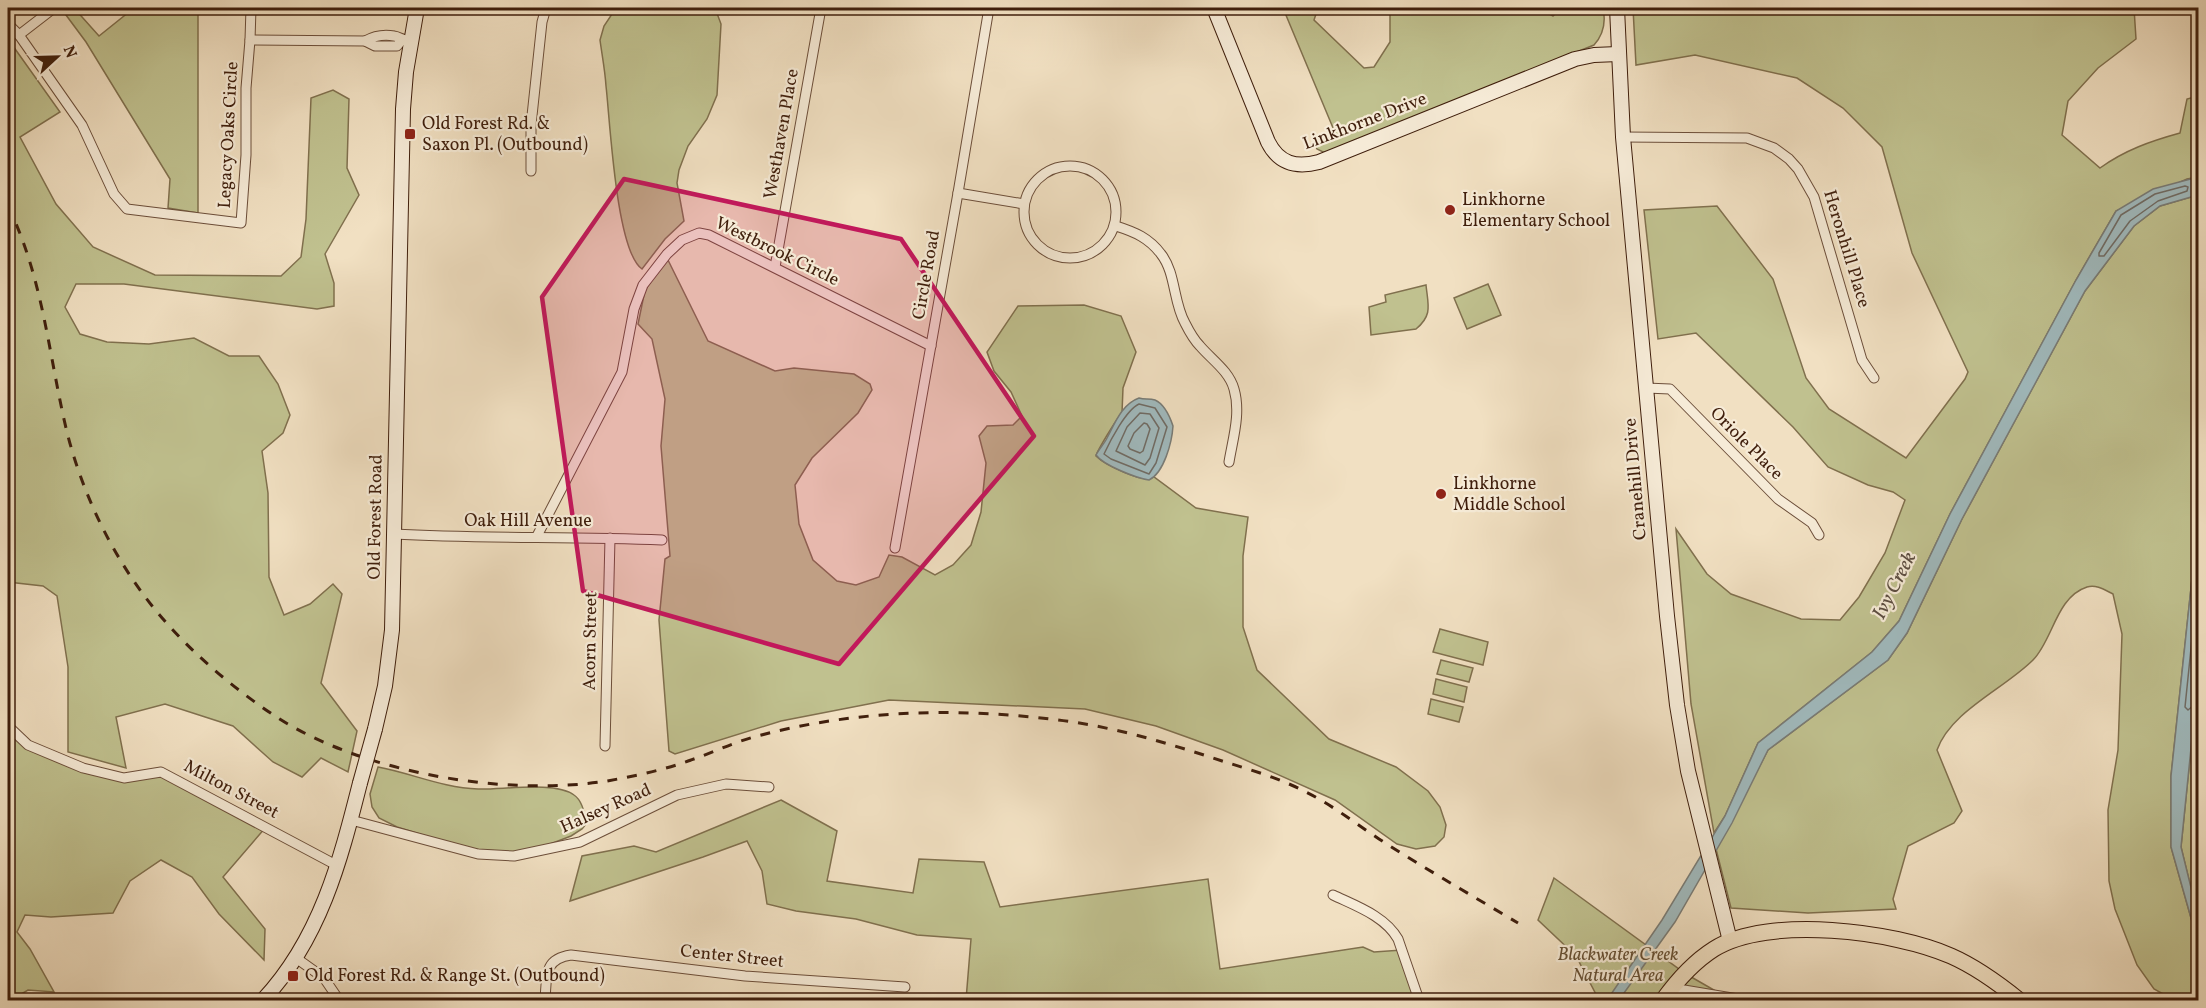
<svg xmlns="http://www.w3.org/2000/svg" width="2206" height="1008" font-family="Vollkorn,serif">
	<rect width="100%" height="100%" fill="#f1e0c2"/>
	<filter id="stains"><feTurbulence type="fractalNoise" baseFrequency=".00333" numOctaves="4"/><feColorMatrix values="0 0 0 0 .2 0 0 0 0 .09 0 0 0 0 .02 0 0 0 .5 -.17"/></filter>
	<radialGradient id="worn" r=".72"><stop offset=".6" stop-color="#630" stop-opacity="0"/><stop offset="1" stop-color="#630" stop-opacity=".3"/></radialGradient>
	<g fill="#c0c18f" stroke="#80704e" stroke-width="1.5">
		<path d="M74 8 99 36 134 8H198V213L168 208 170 179 86 42 66 15Z"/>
		<path d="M616 8H715L721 24 717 95 707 119 688 146 679 170 677 183 684 221 665 239 642 269C616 251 610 120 606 86 605 70 602 55 600 40L604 26Z"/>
		<path d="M1283 8H1318L1314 20 1364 68 1374 67 1390 42V8H1531L1534 11H1544L1553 16 1561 8H1603C1606 22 1604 34 1594 45L1325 153 1317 149 1314 143 1336 135Z"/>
		<path d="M1633 8H2134L2136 39 2098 68 2068 101 2062 135 2100 168C2125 150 2151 141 2180 133L2187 99 2198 96V177L2187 179 2116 211 2076 280 1950 514 1899 621 1872 652 1758 743 1725 816 1714 833 1691 704 1676 529 1707 574 1731 594 1801 619 1840 620 1859 597 1885 553 1905 500 1893 492 1868 485 1828 467 1793 427 1696 333 1658 339 1644 210 1717 206 1773 279 1806 378 1829 409 1906 458 1965 379 1968 372 1912 253 1882 147 1843 108 1797 78 1695 55 1636 65Z"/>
		<path d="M8 39 60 112 20 137 56 204 93 247 155 275 281 276 301 257 306 219 311 98 333 90 349 99 347 168 359 195 325 254 334 283V306L317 309 124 284H76L65 307 80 334 107 342 149 344 194 338 229 356H259L278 384 290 415 283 433 262 451 268 493 269 577 284 615 310 604 333 584 342 594 321 683 357 731 348 772 321 758 302 777 273 762 233 726 165 704 116 717 126 768 68 752V667L57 596 43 586 8 582Z"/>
		<path d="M2198 195V522L2171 776V847L2193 925 2198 930V1000H2174L2154 989 2137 965 2115 909 2109 881 2108 810 2118 750 2122 634 2113 594C2105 590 2096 584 2087 587 2056 597 2053 640 2033 660 2004 689 1951 711 1937 750L1962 811 1954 823 1908 846 1893 899 1896 909 1808 913 1731 908 1716 849 1768 750 1888 660 1907 633 1962 519 2085 291 2134 226 2160 206Z"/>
		<path d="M667 258 708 341 775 371 794 368 854 374 870 384 872 390 858 413 812 458 795 485 799 524 813 560 837 581 856 585 879 577 889 555 902 557 935 575 953 565 971 545 981 512 986 463 979 436 987 426 1013 425 1022 416 1011 392 994 371 987 352 1018 306 1084 305 1121 316 1136 352 1123 388 1122 413C1117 418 1097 451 1096 456 1105 465 1144 484 1154 477L1196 508 1248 517 1243 556V627L1257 670 1329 739 1396 767 1428 791 1440 807 1446 825 1444 837 1435 846 1416 849 1397 844 1335 800 1223 750 1156 726 1085 709 889 700 781 721 675 754 669 751 659 620 665 559 670 556 661 446 665 399 652 339 638 324 645 290Z"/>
		<path d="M1488 284 1501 315 1467 329 1454 298Z"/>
		<path d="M1426 285C1428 305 1433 315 1416 329L1371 335 1369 307 1386 302 1385 295Z"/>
		<path d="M1440 629 1488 642 1483 665 1433 652Z"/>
		<path d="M1441 660 1473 668 1469 682 1437 674Z"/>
		<path d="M1436 679 1467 687 1464 702 1433 694Z"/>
		<path d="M2198 679V917L2181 847Z"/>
		<path d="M1431 699 1463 707 1459 722 1428 714Z"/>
		<path d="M8 726 28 745 124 778 161 772 266 827 223 877 265 929 264 960 219 914 192 877 161 860 130 881 113 913 51 917 25 915 17 932 30 949 54 992 28 990 11 1000H8Z"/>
		<path d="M378 767C411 773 443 788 478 789 501 790 555 781 574 795 583 801 585 814 586 824L582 829 571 836 527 853 468 849 397 827 379 818 372 807 370 794Z"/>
		<path d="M781 800 837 831 827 881 913 893 919 859 984 862 1000 907 1208 879 1220 969 1363 947 1374 952 1402 950 1419 1000H966L971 939 917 935 856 919 796 911 767 904 762 871 747 841 703 857 570 901 582 856 634 846 656 852Z"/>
		<path d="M1554 878 1686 974 1726 997 1792 1000H1599L1576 956 1538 920Z"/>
	</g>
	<g fill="#a0babe" stroke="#797c77" stroke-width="1.5">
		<path d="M2198 177V195L2160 206 2134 226 2085 291 1962 519 1907 633 1888 660 1768 750 1732 823 1675 922 1619 1000H1607L1662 920 1725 816 1758 743 1872 652 1899 621 1950 514 2076 280 2116 211 2153 189Z"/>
		<path d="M1139 398C1145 400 1149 398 1155 400 1164 404 1170 417 1173 426 1172 442 1164 473 1149 480 1136 478 1103 465 1096 455 1099 449 1104 444 1107 438 1115 423 1122 404 1139 398Z"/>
		<path d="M2198 522V679L2181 847 2198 916V930L2193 925 2171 847V776Z"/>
	</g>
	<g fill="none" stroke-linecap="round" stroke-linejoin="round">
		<g stroke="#706c65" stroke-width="1.5">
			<path d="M2185 186 2188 187 2187 191 2158 201 2130 221 2104 256H2099V253L2121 215 2155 194Z"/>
			<path d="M1139 404 1155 408 1167 427 1156 463 1149 474 1111 459 1104 454C1110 441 1126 410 1139 404Z"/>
			<path d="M1140 413 1150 414 1159 428 1150 458 1145 465 1116 451 1127 427Z"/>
			<path d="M1144 423 1147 424 1150 429 1143 451 1140 453 1130 449 1128 446 1134 433Z"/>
			<path d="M2198 580 2185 707 2188 710 2194 705H2198"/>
		</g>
		<g stroke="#6c4e3a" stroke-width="11">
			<g id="street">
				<path d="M54 8 19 35 82 125 114 194 127 209 241 223 246 155V88L250 40 251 8"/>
				<path d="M8 24 19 35"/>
				<path d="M250 40 365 41 375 46H397L402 40"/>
				<path d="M365 41C374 36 384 34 394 36 400 37 402 40 408 40"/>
				<path d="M1623 137 1747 138 1774 148 1789 159 1798 169 1814 197 1862 360 1874 378"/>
				<circle cx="1070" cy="212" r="46"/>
				<path d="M531 171V125L542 22 546 8"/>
				<path d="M958 193 1024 204"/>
				<path d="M1116 226C1135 232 1149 238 1161 254 1176 273 1173 302 1185 323 1189 331 1194 340 1200 346 1212 360 1229 371 1234 389 1241 413 1233 438 1229 462"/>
				<path d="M775 267 821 8"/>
				<path d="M1646 388 1670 389 1778 499 1812 523 1819 535"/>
				<path d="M394 534C483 539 572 536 662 540"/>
				<path d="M537 536 622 372 634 309 643 285 667 254 682 240 699 233 709 235 931 346"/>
				<path d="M895 548 958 193 989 8"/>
				<path d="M8 726 28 745 83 768 124 778 161 772 338 866"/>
				<path d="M605 746 610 538"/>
				<path d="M351 820 478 854 514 856 580 842 677 795 726 784 769 787"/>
				<path d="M1333 895C1356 906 1385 916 1398 939L1419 1000"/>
				<path d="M296 958 324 978 339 1000"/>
				<path d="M1672 988 1738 999 1807 1000"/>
				<path d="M545 1000C547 977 543 959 571 955L745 976 905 987"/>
			</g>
		</g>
		<g stroke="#3f1e0c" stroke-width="16">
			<g id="secondary">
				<path d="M1214 8 1268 142C1279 164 1296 168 1319 162L1575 59 1594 55 1618 54"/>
				<path d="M1617 8 1623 137 1667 616 1677 705 1688 771 1730 941"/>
				<path d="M375 729 385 686 392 630 403 109 406 72 417 8"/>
				<path d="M263 1000C320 939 340 862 360 783"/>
			</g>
		</g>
		<g stroke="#3f1e0c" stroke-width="17">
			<path id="primary" d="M1663 1000C1676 982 1695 961 1714 949 1768 915 1895 931 1951 956 1976 967 1998 983 2019 1000"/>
		</g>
		<use href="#street" stroke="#f6ebd7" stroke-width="9"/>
		<use href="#secondary" stroke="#f6ebd7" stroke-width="14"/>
		<use href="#primary" stroke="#f1e0c2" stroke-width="15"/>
		<path stroke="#3f1e0c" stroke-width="3" stroke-dasharray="10 10" stroke-linecap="butt" d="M8 206C43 278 48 351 66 428 81 491 112 556 153 607 187 649 230 686 275 716 362 773 505 797 607 781 635 776 664 770 691 760 712 753 732 743 754 737 852 710 957 707 1058 720 1116 727 1171 744 1225 762 1252 770 1281 779 1306 792 1332 805 1355 823 1379 839 1424 868 1471 895 1518 923"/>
		<g stroke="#3f1e0c" stroke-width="16" stroke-linecap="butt">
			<path id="secondary-bridge" d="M360 783 375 729"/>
		</g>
		<use href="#secondary-bridge" stroke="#f6ebd7" stroke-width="14"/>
	</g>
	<path fill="#c2185b" fill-opacity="0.2" stroke="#c2185b" stroke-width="4.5" stroke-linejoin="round" d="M624 179 901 239 1034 436 839 664 583 591 542 297Z"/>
	<g fill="#8f2418" stroke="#f6ebd7" stroke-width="2">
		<rect x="404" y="128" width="12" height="12" rx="3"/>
		<circle cx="1450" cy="210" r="6"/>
		<circle cx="1441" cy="494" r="6"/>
		<rect x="287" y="970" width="12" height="12" rx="3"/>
	</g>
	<g text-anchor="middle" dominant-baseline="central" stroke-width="4.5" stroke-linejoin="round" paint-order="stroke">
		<g font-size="18" fill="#3f1e0c" stroke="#f6ebd7">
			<text transform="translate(1365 122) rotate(-21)">Linkhorne Drive</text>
			<text transform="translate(782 134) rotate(-80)">Westhaven Place</text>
			<text transform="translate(229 135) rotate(-87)">Legacy Oaks Circle</text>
			<text transform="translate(1846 249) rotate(73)">Heronhill Place</text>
			<text transform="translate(777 252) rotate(26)">Westbrook Circle</text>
			<text transform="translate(927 275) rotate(-80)">Circle Road</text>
			<text transform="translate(1746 444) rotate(45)">Oriole Place</text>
			<text transform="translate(1636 479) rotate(-95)">Cranehill Drive</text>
			<text transform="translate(376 517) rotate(-89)">Old Forest Road</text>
			<text x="528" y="521">Oak Hill Avenue</text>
			<text transform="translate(591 641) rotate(-89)">Acorn Street</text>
			<text transform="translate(231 790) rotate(28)">Milton Street</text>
			<text transform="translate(606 809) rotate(-24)">Halsey Road</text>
			<text transform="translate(732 957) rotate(6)">Center Street</text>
		</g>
		<g font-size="18" fill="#3f1e0c" stroke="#f6ebd7" text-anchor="start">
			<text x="422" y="124">Old Forest Rd. &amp;<tspan x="422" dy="21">Saxon Pl. (Outbound)</tspan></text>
			<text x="1462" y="200">Linkhorne<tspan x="1462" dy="21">Elementary School</tspan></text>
			<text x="1453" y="484">Linkhorne<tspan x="1453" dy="21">Middle School</tspan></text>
			<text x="305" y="976">Old Forest Rd. &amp; Range St. (Outbound)</text>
		</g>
		<g font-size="18" font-style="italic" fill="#664f33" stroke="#f6ebd7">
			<text x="1618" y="955">Blackwater Creek<tspan x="1618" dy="21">Natural Area</tspan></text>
		</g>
		<g font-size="20" font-style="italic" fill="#5c4d41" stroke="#f6ebd7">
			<text transform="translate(1895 586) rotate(-63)">Ivy Creek</text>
		</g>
	</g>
	<rect width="2206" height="1008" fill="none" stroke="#f1e0c2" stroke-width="30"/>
	<rect x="9" y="9" width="2188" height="990" fill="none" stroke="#3f1e0c" stroke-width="3"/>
	<rect x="15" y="15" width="2176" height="978" fill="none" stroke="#3f1e0c" stroke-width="1.5"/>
	<g transform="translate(57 57) rotate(68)" stroke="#f6ebd7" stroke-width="4.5" paint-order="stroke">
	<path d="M0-4.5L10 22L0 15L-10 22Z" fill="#3f1e0c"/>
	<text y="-9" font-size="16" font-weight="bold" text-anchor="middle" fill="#3f1e0c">N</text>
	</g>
	<rect width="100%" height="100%" filter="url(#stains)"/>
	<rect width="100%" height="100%" fill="url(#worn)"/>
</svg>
